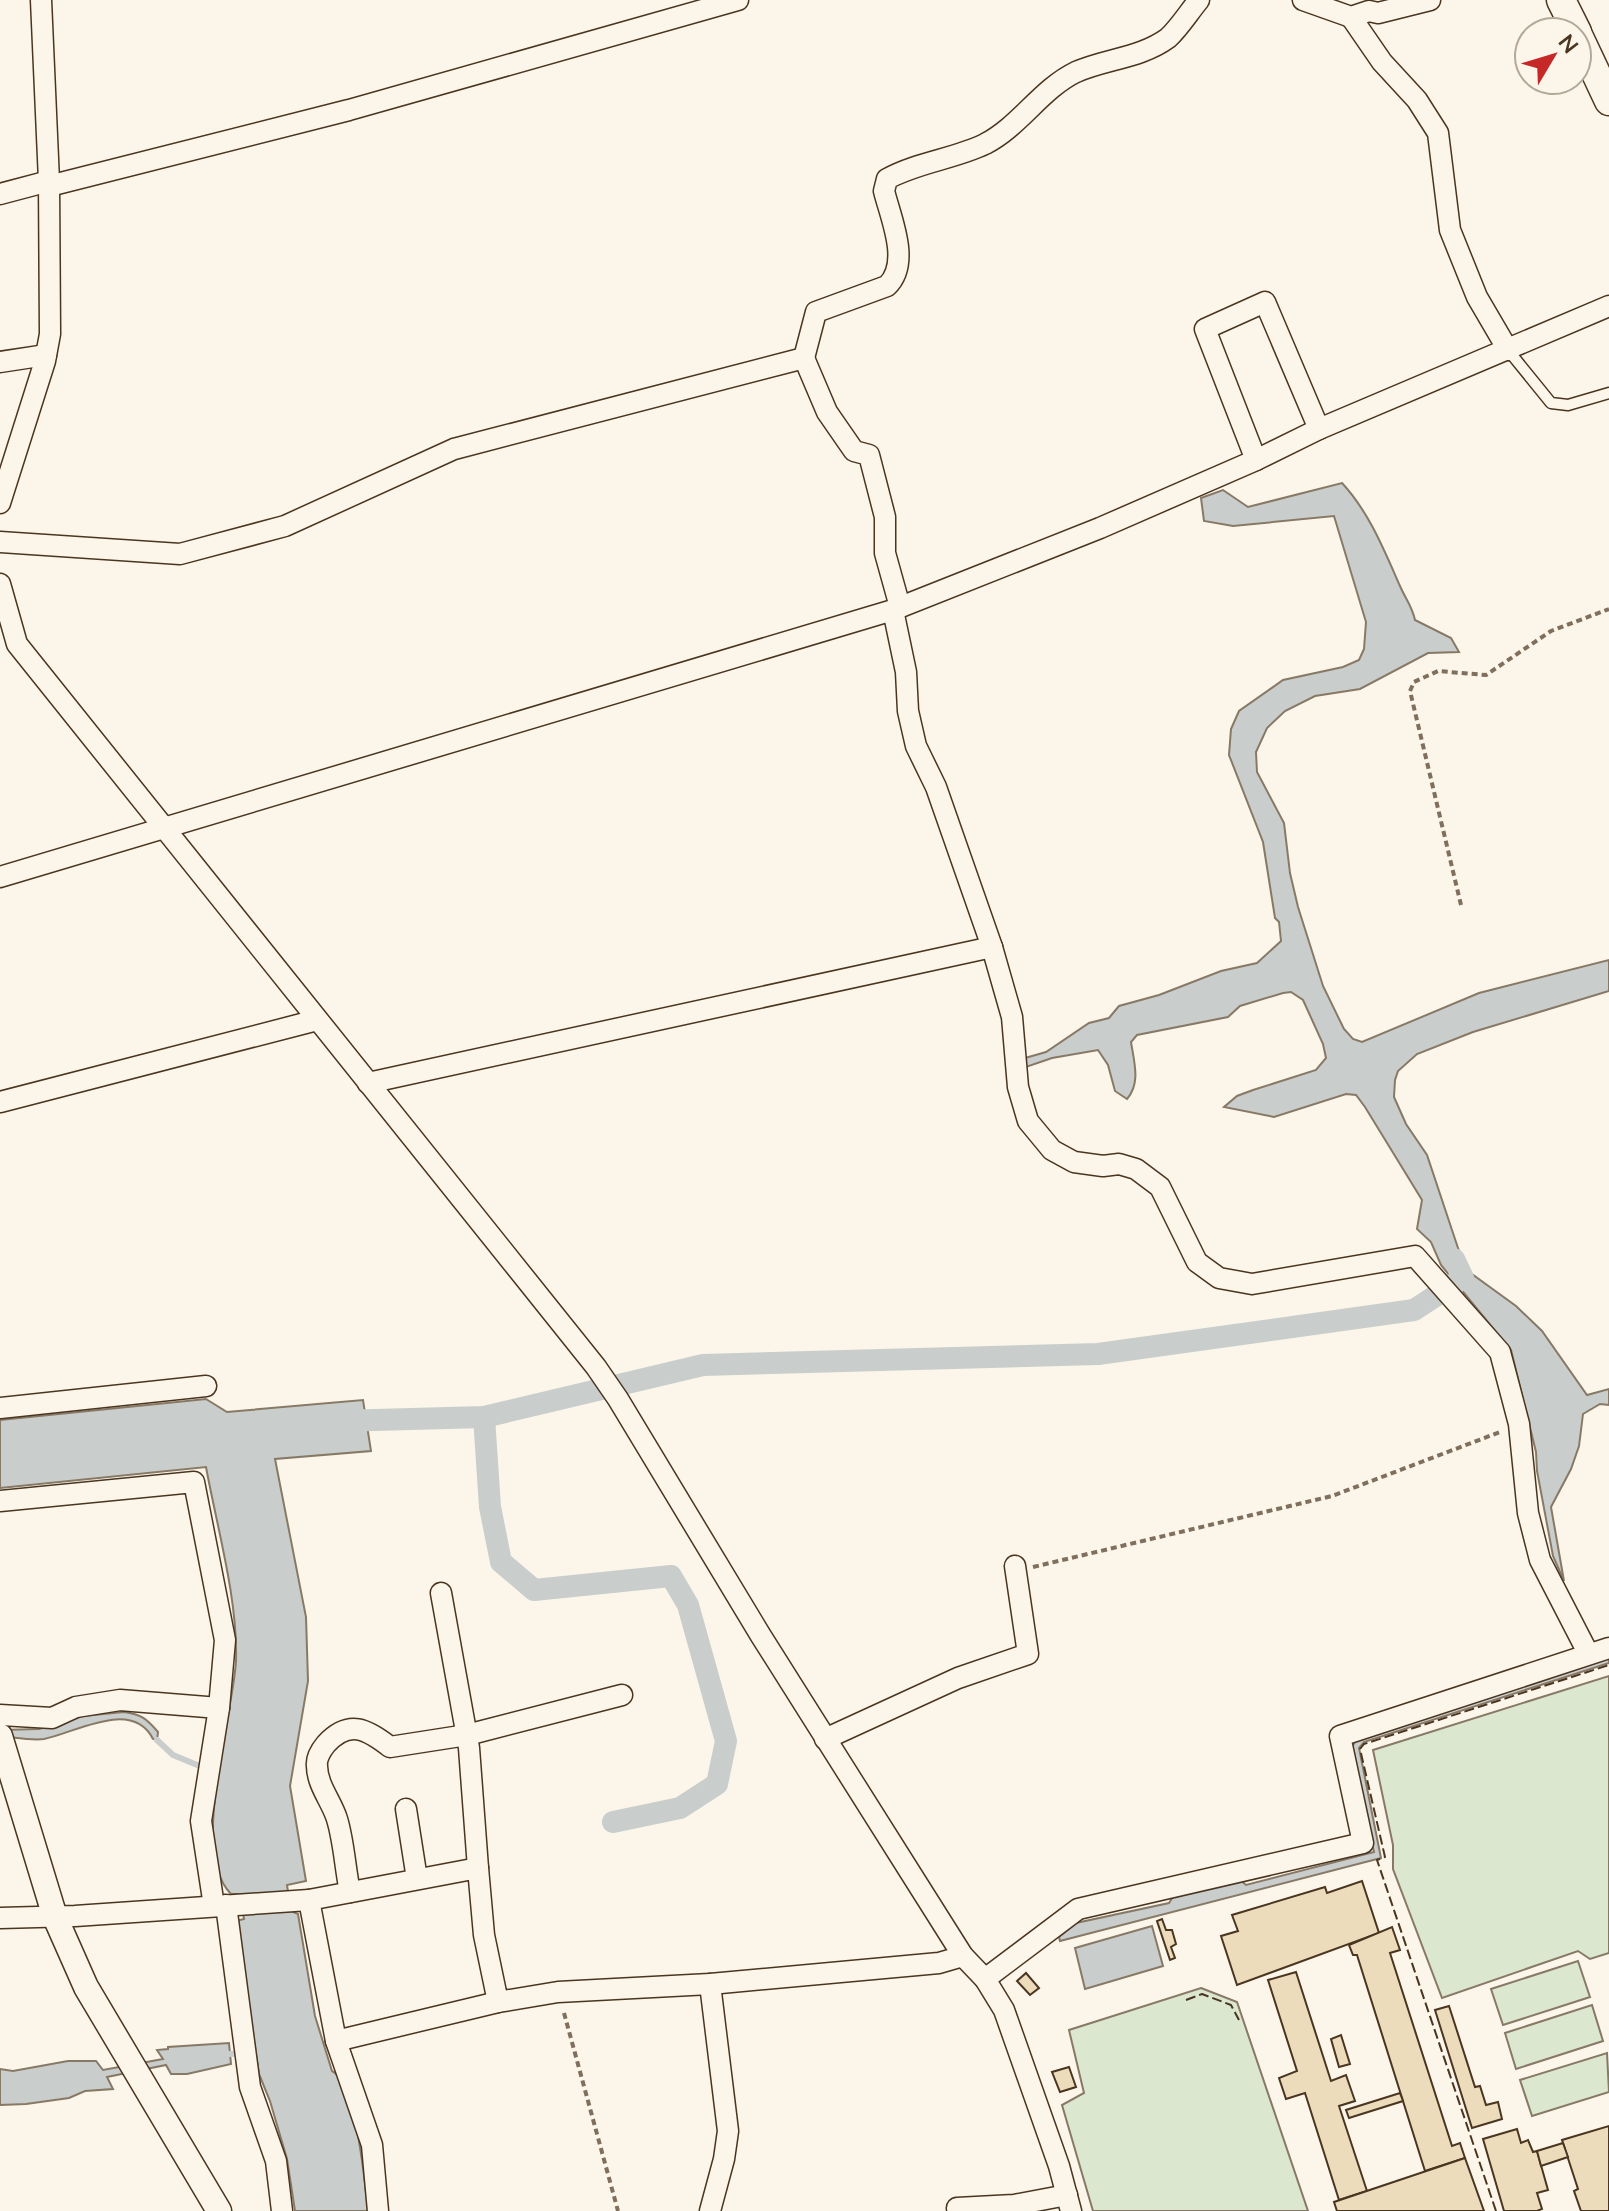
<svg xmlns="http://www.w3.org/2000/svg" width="1609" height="2211" font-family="Mulish,sans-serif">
	<rect width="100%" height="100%" fill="#fbf6e9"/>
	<g fill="#dce7d0" stroke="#887966" stroke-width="2">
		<path d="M1609 1676V1953L1590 1959 1578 1951 1442 1998 1393 1869V1845L1373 1750Z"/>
		<path d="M1578 1961 1590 1997 1503 2025 1491 1989Z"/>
		<path d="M1201 1988 1237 2002 1308 2211H1093L1062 2105 1084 2093 1069 2030Z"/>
		<path d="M1592 2005 1603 2041 1516 2069 1505 2033Z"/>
		<path d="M1607 2053 1609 2092 1532 2116 1520 2080Z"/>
	</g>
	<g fill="#c9cecd" stroke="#887966" stroke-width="2">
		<path d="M1342 483C1369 512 1384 550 1400 586 1405 598 1412 606 1415 620L1451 638 1459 652 1428 653 1360 689 1315 696 1285 711 1267 728 1256 752 1257 772 1284 823 1290 873 1298 907 1323 986 1344 1029 1353 1039 1362 1042 1479 993 1609 960V991L1473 1032 1417 1054 1398 1071 1395 1080 1394 1097 1406 1124 1427 1155 1465 1269 1516 1306 1542 1331 1587 1395 1609 1389V1405L1600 1404 1583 1414 1579 1446 1571 1469 1551 1507 1564 1581 1553 1556 1537 1471 1536 1452 1511 1350 1441 1265 1431 1242 1417 1229 1422 1200 1365 1107 1356 1095 1346 1094 1274 1117 1224 1107 1237 1096 1253 1090 1316 1070 1326 1058 1323 1044 1303 1000 1291 992 1283 993 1240 1006 1228 1017 1137 1035 1131 1042C1134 1062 1141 1083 1127 1099L1115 1091 1108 1065 1098 1050 1052 1058 1026 1067 1025 1058 1046 1052 1089 1023 1109 1018 1119 1006 1159 995 1221 971 1257 963 1281 941 1279 922 1275 918 1263 842 1229 755 1231 729 1239 711 1283 680 1343 667 1359 660 1364 649 1366 622 1334 516 1233 526 1204 521 1201 498 1223 490 1248 507Z"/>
		<path d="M206 1399 227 1412 363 1400 371 1451 275 1459 306 1617 308 1681 290 1786 306 1881 287 1885 291 1911 298 1914 315 2016 332 2071C356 2082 365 2184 368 2211H295L287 2159 270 2101 259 2074 236 1921 244 1919 240 1894H231C189 1852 233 1717 236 1661 238 1600 217 1527 206 1467L0 1488V1420Z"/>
		<path d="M1609 1657V1663L1364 1742 1359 1748 1381 1858 1060 1941 1059 1937 1076 1923 1169 1903 1174 1895 1238 1878 1246 1885 1374 1852 1352 1747 1357 1738Z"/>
		<path d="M124 1712C141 1714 147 1719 158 1732L157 1740 153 1739C132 1698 75 1733 44 1739 31 1741 13 1737 0 1736V1730L39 1729 83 1716Z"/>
		<path d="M1152 1926 1163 1966 1085 1989 1075 1948Z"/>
		<path d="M229 2043 231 2064 187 2074H171L166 2065 107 2077 113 2089 85 2091 69 2098 26 2104 0 2105V2069L13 2071 68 2061H96L103 2070 163 2059 157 2050 168 2049V2047Z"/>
	</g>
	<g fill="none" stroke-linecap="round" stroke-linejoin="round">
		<g stroke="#c9cecd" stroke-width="6">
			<path d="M157 1740 173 1755 219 1774"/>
			<path d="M230 2054 256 2053"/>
		</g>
		<g stroke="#c9cecd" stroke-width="22">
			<path d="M484 1417 490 1507 501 1562 534 1590 671 1576 688 1605 726 1741 717 1784 680 1808 613 1822"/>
			<path d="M338 1421 484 1417 703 1365 1098 1354 1414 1310 1463 1278 1454 1259"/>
		</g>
	</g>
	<g fill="#ecdcbc" stroke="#4a3520" stroke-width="2">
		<path d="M1362 1881 1379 1933 1237 1985 1221 1936 1238 1931 1232 1915 1325 1887 1327 1893Z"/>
		<path d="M1162 1919 1166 1930H1172L1176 1944 1171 1947 1175 1958 1170 1960 1157 1921Z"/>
		<path d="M1392 1927 1400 1950 1390 1953 1452 2146 1460 2143 1465 2158 1425 2171 1357 1955H1353L1349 1945Z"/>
		<path d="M1296 1972 1331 2081 1346 2075 1355 2101 1339 2106 1367 2191 1339 2200 1305 2093 1286 2099 1279 2078 1297 2071 1268 1980Z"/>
		<path d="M1026 1973 1039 1988 1030 1995 1017 1981Z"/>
		<path d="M1449 2006 1475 2087 1480 2086 1486 2105 1498 2102 1502 2119 1472 2128 1435 2010Z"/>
		<path d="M1341 2035 1350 2064 1339 2067 1331 2039Z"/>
		<path d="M1069 2067 1076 2087 1060 2092 1052 2072Z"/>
		<path d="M1400 2093 1403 2101 1349 2118 1346 2110Z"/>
		<path d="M1609 2126V2211H1581L1574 2191 1578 2189 1562 2140Z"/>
		<path d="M1517 2129 1521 2143 1528 2140 1533 2152 1537 2151 1548 2190 1537 2193 1542 2209 1537 2211H1504L1483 2139Z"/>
		<path d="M1563 2143 1568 2157 1541 2166 1537 2151Z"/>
		<path d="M1465 2158 1484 2211H1337L1334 2202Z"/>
	</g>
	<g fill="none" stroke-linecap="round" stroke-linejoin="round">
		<g stroke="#4a3520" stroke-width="13">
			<path id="service" d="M1508 350 1551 403 1568 405 1609 393"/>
		</g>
		<g stroke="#4a3520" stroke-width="23">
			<g id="minor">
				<path d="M1303 0 1351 17 1369 11 1378 13 1430 0"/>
				<path d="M1351 17 1382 62 1417 100 1438 133 1450 230 1477 297 1508 350"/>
				<path d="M49 186 349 110 738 0"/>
				<path d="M0 194 49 181"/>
				<path d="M804 358 827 412 854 451 869 455 885 517V553L900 607"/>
				<path d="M0 362 46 355"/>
				<path d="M1256 460 1205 329 1265 302 1319 429"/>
				<path d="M0 503 45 361 50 334 49 181 41 0"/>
				<path d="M0 542 180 554 285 526 454 449 804 358 816 312 887 286C911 263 891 219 884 191L887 179C918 162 954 159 985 144 1020 126 1041 89 1076 72 1105 59 1141 58 1168 38 1179 28 1189 12 1199 0"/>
				<path d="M0 584 17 644 596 1367 618 1399 761 1636 963 1956 985 1979 1004 2010 1059 2166 1071 2211"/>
				<path d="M893 610 1100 528 1256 460 1319 429 1609 306"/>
				<path d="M0 877 893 610 906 672 908 711 916 746 936 787 992 947 1012 1017 1018 1087 1028 1121 1052 1150 1074 1162 1103 1166 1119 1164 1136 1169 1160 1187 1197 1262 1219 1278 1252 1284 1415 1256 1500 1352 1519 1424 1528 1513 1540 1560 1588 1653"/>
				<path d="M368 1083 992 947"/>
				<path d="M0 1102 317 1020"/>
				<path d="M0 1408 206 1386"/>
				<path d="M0 1501 194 1482 225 1640 219 1708 201 1821 214 1906"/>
				<path d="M441 1593 469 1748 478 1868"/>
				<path d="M0 1715 52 1718 76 1707 120 1700 219 1708"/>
				<path d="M825 1739 958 1678 1028 1654 1015 1566"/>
				<path d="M406 1809 417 1879"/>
				<path d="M350 1892C345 1868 344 1842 337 1819 332 1802 317 1785 317 1766 316 1759 321 1750 326 1744 349 1719 367 1729 390 1747L467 1735 622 1695"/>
				<path d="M226 1905 250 2087 276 2161 282 2211"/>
				<path d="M0 1918 75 1916 309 1900"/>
				<path d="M985 1979 1078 1909 1363 1843 1340 1736 1609 1648"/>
				<path d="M710 1984 728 2131 724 2159 710 2211"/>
				<path d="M336 2041 498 2002"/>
				<path d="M957 2208 1014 2205 1067 2195"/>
				<path d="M378 2211 372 2145 336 2041 309 1900 478 1868 484 1935 498 2002 558 1992 710 1984 939 1963 963 1956"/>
			</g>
		</g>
		<g stroke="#4a3520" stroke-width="27">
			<path id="tertiary" d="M0 1736 55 1917 86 1987 219 2211"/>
		</g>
		<g stroke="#4a3520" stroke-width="31">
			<g id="secondary">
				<path d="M1561 0 1577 32"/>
				<path d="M1577 33 1609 101"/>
			</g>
		</g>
		<g stroke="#7f6f5c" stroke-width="4" stroke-dasharray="6 4" stroke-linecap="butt">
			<path d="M1461 905 1410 691 1414 682 1438 671 1486 675 1551 631 1609 609"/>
			<path d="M1033 1567 1332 1496 1500 1432"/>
			<path d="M564 2013 618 2211"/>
		</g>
		<use href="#service" stroke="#fbf6e9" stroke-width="10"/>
		<use href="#minor" stroke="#fbf6e9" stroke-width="20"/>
		<use href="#tertiary" stroke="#fbf6e9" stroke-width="24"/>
		<use href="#secondary" stroke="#fbf6e9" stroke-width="28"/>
		<g stroke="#4a3520" stroke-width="2" stroke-dasharray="10 4" stroke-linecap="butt">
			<path d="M1186 2000 1202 1994 1231 2005 1239 2020"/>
			<path d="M1496 2211 1377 1860 1385 1857 1360 1749 1364 1744 1609 1665"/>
		</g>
	</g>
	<g transform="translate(1553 56) rotate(52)"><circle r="38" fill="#fbf6e9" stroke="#b4a999" stroke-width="2"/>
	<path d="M0-6L14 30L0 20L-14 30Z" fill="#c62828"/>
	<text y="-12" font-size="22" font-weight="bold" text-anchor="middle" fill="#4a3520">N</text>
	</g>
</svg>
